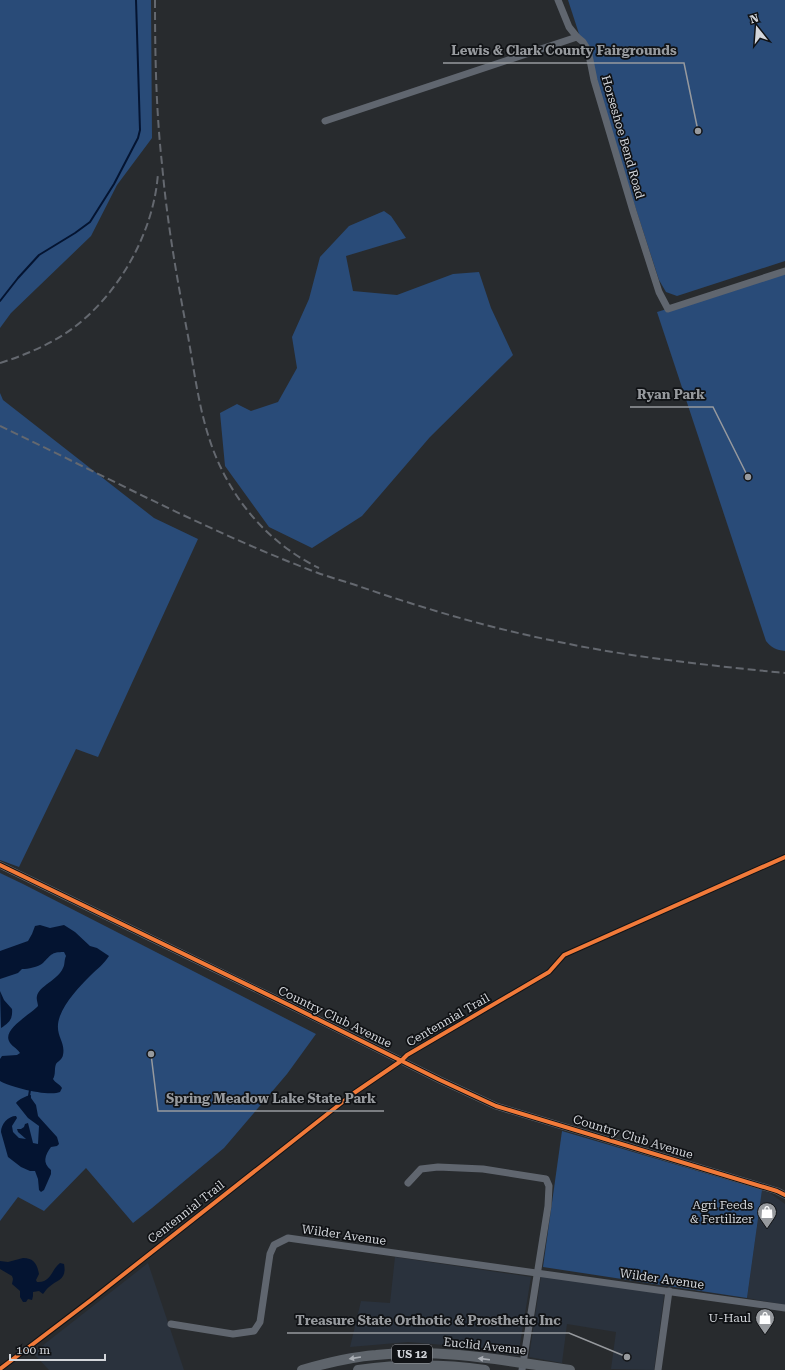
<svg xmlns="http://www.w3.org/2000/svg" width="785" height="1370" font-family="'Roboto Serif',serif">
	<rect width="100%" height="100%" fill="#282b2e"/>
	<g fill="#2a323d">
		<path d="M762 1190 770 1193 785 1204V1305L747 1298Z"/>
		<path d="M395 1257 531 1277 518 1356 457 1346 408 1342 350 1347 361 1301 390 1303Z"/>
		<path d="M148 1263 184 1370H49L33 1353Z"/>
		<path d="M541 1276 662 1293 664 1296 654 1370 611 1369 616 1332 567 1324 562 1363 529 1357Z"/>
	</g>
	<g fill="#294b78">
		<path d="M0 0H151L152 138 117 185 91 236 11 313 0 328Z"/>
		<path d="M568 0H785V261L677 296 666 292 659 280Z"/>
		<path d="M384 211 391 216 406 238 346 256 353 291 397 295 453 274 479 272 491 308 513 355 430 437 362 516 312 548 269 527 225 466 220 413 237 404 251 411 278 402 297 368 292 337 309 299 320 257 349 226Z"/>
		<path d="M785 273V651C776 650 772 648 766 641L657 312Z"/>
		<path d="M0 393 3 400 154 518 198 539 98 757 76 749 19 867 0 860Z"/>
		<path d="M0 873 23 884 316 1034 287 1074 224 1148 152 1208 133 1223 86 1168 44 1211 18 1197 0 1221Z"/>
		<path d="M562 1131 762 1190 747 1298 543 1267Z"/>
	</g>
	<g fill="#041431">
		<path d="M40 925 50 928 64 925 75 932 90 946 97 948 109 956C104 964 97 969 90 976 80 986 65 1002 60 1016 53 1035 66 1040 63 1055 62 1060 58 1061 56 1064 54 1069 56 1074 53 1079 55 1083 60 1084 62 1088L60 1092C49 1097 10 1087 0 1081V1059L2 1056 17 1055 20 1053C17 1048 11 1046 9 1041 3 1029 31 1014 38 1006 38 1003 36 999 37 996 39 986 58 980 63 968 65 965 64 960 66 956L64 952C51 952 51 955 43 963 38 967 28 969 22 969L18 973 0 979V951L28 941 32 934 35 926Z"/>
		<path d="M0 991 4 1000 12 1009C13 1019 9 1023 1 1028Z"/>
		<path d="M31 1095V1098L36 1105 38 1116 57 1137 59 1144 57 1146 51 1147C45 1155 42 1163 51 1170V1174L44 1190 41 1192 39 1190 38 1179 35 1171H30L21 1167 8 1157 1 1132C1 1124 8 1116 16 1116L17 1118 12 1126 13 1132 19 1138 26 1139 18 1132 17 1129H21L24 1127 25 1124 28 1123 33 1143 38 1144 39 1126 28 1118 16 1103C19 1099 26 1096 31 1095Z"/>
		<path d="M23 1258C34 1258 37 1264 39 1274L36 1280 37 1282C51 1283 51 1270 60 1263L64 1264C67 1280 58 1279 49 1287 46 1289 45 1292 43 1294L39 1291 33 1292V1296L32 1300 28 1299 26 1302H23L20 1297V1291L12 1284 13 1279 12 1276 0 1269V1261L8 1262Z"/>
	</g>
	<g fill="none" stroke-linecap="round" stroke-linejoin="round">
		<g stroke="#041431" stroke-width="2">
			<path d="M0 301 18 278 39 255 75 233 90 222 114 184 138 138 140 130 136 0"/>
			<path d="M29 1096 30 1090"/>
		</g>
		<g stroke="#60666f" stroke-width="7">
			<path d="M558 0 569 27 577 37 583 42 588 50 594 80 633 211 659 292 668 309 785 271"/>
			<path d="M325 121 577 37"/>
			<path d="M0 865 291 1006 440 1080 496 1106 777 1191 785 1195"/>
			<path d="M408 1183 421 1169 438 1167 483 1169 546 1179 549 1186 548 1206 522 1370"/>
			<path d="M171 1324 233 1334 254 1331 260 1322 270 1254 274 1245 288 1238 785 1308"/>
			<path d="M658 1370 669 1291"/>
		</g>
		<g stroke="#5e646b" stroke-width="10">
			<path d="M302 1370C326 1363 351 1357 376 1355 441 1348 507 1361 570 1370"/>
			<path d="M358 1370C402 1364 442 1364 485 1370"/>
		</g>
		<g stroke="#64686f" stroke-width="2" stroke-dasharray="8 4" stroke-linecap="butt">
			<path d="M155 0C155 55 156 110 162 164 167 222 177 279 188 336 196 381 201 427 221 468 242 512 276 547 319 568"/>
			<path d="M0 363C22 356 44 347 63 335 116 301 154 234 158 173"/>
			<path d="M0 426C105 476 209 532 318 573 332 578 347 582 361 587 423 608 486 627 550 640 627 657 706 665 785 673"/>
		</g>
		<g stroke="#101215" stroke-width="6">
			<g id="cycleway">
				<path d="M0 865 291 1006 440 1080 496 1106 777 1191 785 1195"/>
				<path d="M0 1369 91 1300 354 1093 401 1061 407 1055 549 972 564 955 785 857"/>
			</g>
		</g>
		<use href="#cycleway" stroke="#f17a3a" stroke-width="4"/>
	</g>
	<defs><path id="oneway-solid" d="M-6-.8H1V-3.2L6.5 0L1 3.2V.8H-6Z"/></defs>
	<g fill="#aaaeb4">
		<use href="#oneway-solid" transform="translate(355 1358) rotate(171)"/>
		<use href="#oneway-solid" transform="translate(484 1359) rotate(-173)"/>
	</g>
	<defs>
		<g id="shop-pin" transform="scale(1)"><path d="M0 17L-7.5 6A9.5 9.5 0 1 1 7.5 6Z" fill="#979a9e" stroke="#101215"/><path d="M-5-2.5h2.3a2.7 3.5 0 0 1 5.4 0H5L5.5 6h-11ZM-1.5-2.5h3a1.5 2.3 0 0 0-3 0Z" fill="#fff"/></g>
	</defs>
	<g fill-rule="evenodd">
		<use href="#shop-pin" x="767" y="1212"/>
		<use href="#shop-pin" x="765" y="1318"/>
	</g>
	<g text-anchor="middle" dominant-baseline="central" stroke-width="3.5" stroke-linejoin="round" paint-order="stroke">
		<rect fill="#101215" stroke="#989ba0" stroke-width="1" x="392" y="1345" width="40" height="18" rx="3"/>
		<g font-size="11" font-weight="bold" fill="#d3d6db">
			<text x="412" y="1354">US 12</text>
		</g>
		<g font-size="12" fill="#d3d6db" stroke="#101215">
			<text transform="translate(623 137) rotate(74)">Horseshoe Bend Road</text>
			<text transform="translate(335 1017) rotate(26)">Country Club Avenue</text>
			<text transform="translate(448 1020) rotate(-30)">Centennial Trail</text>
			<text transform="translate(633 1137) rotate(17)">Country Club Avenue</text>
			<text transform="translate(186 1212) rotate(-38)">Centennial Trail</text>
			<text transform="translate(344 1235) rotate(8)">Wilder Avenue</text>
			<text transform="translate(662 1279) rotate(8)">Wilder Avenue</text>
			<text transform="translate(485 1346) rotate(6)">Euclid Avenue</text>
		</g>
		<g font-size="12" fill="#d3d6db" stroke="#101215" text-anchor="end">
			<text x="753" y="1205">Agri Feeds<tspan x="753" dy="14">&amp; Fertilizer</tspan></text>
			<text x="751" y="1318">U-Haul</text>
		</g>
	</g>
	<path fill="none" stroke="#979a9e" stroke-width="1.5" d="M698 131L684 63H443M748 477L713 407H630M151 1054L158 1111H384M627 1357L569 1333H287"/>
	<g fill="#979a9e" stroke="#101215" stroke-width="1.5">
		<circle cx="698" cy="131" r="4"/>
		<circle cx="748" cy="477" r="4"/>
		<circle cx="151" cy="1054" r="4"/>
		<circle cx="627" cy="1357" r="4"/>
	</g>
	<g font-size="13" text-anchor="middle" font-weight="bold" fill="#979a9e" stroke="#101215" stroke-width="3.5" stroke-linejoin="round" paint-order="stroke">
		<text x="564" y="55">Lewis &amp; Clark County Fairgrounds</text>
		<text x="671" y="399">Ryan Park</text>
		<text x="271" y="1103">Spring Meadow Lake State Park</text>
		<text x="428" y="1325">Treasure State Orthotic &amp; Prosthetic Inc</text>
	</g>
	<g transform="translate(757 28) rotate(343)" stroke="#101215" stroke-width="3" paint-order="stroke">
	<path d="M0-3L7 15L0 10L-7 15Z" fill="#d3d6db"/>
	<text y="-6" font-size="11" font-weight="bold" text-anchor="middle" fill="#d3d6db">N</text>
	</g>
	<path d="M10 1354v6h95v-6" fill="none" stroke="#d3d6db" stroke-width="2"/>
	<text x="16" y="1354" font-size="12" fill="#d3d6db" stroke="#101215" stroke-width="3" paint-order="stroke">100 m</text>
</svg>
